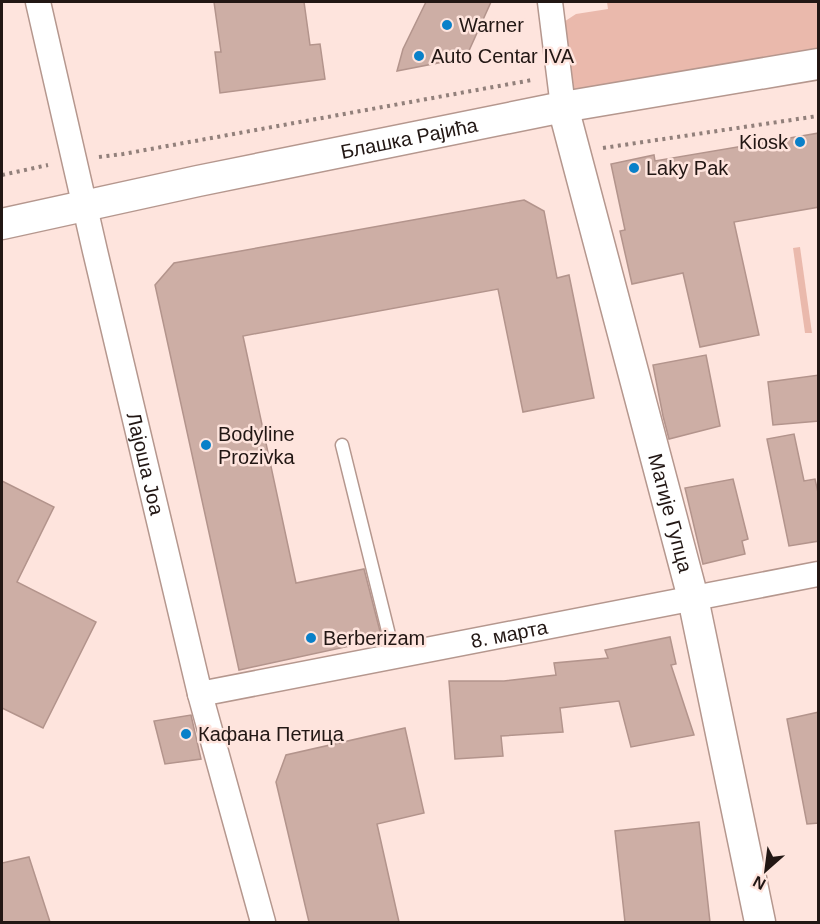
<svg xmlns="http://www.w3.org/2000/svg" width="820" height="924" font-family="Arial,sans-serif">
	<rect width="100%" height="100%" fill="#fee4dd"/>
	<g fill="#eab9ac">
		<path d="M607 2H818V64L563 107 553 29 576 14 608 9Z"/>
		<path d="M800 247 812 333H805L793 248Z"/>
	</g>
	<g fill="#cdaea5" stroke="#b3948c" stroke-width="1.5">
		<path d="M214 2H304L310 45 320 44 325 79 220 93 215 52H221Z"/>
		<path d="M426 2H491L467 55 445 57 443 62 397 71 403 49Z"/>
		<path d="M819 133V207L734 222 759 335 700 347 683 273 632 284 620 231 625 230 611 164 654 155 655 161Z"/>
		<path d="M524 200 544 211 557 278 569 275 594 398 523 412 498 289 243 336 296 583 364 569 382 639 239 670 155 285 174 263Z"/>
		<path d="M706 355 720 426 669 439 663 416 653 365Z"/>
		<path d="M819 375V421L773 425 768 382Z"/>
		<path d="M794 434 804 481 815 479 819 497V541L789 546 767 439Z"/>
		<path d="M733 479 748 539 742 541 745 554 703 564 685 488Z"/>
		<path d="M2 481 54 507 17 582 96 622 43 728 2 708Z"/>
		<path d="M670 637 676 664 671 665 694 735 631 747 619 701 560 708 563 732 501 736 503 756 455 759 449 681H504L556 675 554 663 608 658 605 650Z"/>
		<path d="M819 712V823L807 824 787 719Z"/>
		<path d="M191 715 201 759 165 764 154 721Z"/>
		<path d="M405 728 424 813 377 824 399 922H309L276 782 286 755Z"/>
		<path d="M699 822 710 922H625L615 831Z"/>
		<path d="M29 857 50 922H2V863Z"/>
	</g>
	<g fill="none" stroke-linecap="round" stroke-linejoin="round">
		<g stroke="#b5978e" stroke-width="15">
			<path id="service" d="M342 445 394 655"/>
		</g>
		<g stroke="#b5978e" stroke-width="27">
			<g id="minor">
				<path id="s1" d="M38 2 95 251 200 694 263 922"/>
				<path d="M550 2 563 107"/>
				<path id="s2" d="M200 694 818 574"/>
			</g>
		</g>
		<g stroke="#b5978e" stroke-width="33">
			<g id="tertiary">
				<path id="s3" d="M563 107 693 598 760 922"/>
				<path id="s4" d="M2 224 198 181 563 107 818 64"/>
			</g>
		</g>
		<g stroke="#92807b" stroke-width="4" stroke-dasharray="3 4.5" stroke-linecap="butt">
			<path d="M603 148 818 116"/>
			<path d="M99 157 123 154 532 80"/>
			<path d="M2 175 48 165"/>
		</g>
		<use href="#service" stroke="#fff" stroke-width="12"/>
		<use href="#minor" stroke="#fff" stroke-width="24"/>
		<use href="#tertiary" stroke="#fff" stroke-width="30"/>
	</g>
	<g fill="#0980c9" stroke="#fee4dd" stroke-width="2">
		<circle cx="447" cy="25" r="6"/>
		<circle cx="419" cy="56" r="6"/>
		<circle cx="800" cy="142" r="6"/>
		<circle cx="634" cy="168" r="6"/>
		<circle cx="206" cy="445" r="6"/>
		<circle cx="311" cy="638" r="6"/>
		<circle cx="186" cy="734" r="6"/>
	</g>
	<g text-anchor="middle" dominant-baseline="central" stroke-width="5" stroke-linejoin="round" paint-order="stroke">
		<g font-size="20" fill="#221714" stroke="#fee4dd" text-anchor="start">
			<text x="459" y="25">Warner</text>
			<text x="431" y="56">Auto Centar IVA</text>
			<text x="788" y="142" text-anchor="end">Kiosk</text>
			<text x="646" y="168">Laky Pak</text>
			<text x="218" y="434">Bodyline<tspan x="218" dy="23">Prozivka</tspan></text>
			<text x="323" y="638">Berberizam</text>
			<text x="198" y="734">Кафана Петица</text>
		</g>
		<g font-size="20" fill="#221714" stroke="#fee4dd">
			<text stroke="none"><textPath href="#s4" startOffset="416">Блашка Рајића</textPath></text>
			<text stroke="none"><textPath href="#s1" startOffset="474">Лајоша Јоа</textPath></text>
			<text stroke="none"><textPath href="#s3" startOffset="420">Матије Гупца</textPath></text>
			<text stroke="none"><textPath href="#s2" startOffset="315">8. марта</textPath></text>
		</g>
	</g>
	<rect width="820" height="924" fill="none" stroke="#221714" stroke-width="6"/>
	<g transform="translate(766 870) rotate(208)" stroke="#fee4dd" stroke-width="4.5" paint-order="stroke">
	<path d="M0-4.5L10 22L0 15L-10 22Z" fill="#221714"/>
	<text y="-9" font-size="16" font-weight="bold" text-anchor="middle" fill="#221714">N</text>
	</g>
</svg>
